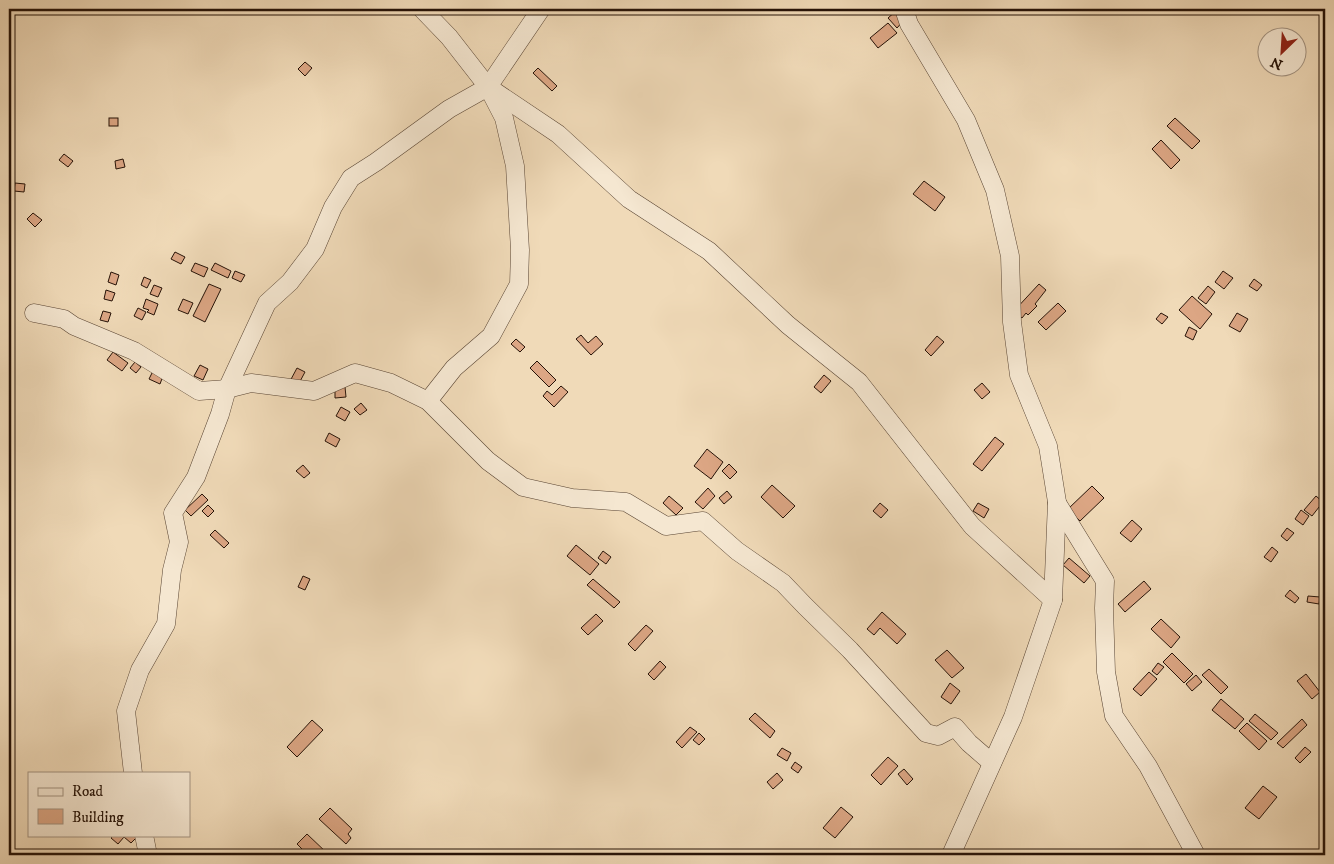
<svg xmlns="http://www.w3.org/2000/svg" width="1334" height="864" font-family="'IM FELL DW Pica',serif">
	<rect width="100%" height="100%" fill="#f0dab8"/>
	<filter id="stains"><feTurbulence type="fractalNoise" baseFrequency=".004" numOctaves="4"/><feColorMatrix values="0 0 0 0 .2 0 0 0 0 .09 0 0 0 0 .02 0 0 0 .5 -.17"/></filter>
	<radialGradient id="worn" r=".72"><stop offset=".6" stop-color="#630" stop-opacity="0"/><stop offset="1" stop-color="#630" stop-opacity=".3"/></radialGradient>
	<g fill="#dca684" stroke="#251207">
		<path d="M896 11 904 20 897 28 888 18Z"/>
		<path d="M888 23 897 33 878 48 870 38Z"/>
		<path d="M305 62 312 68 305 76 298 69Z"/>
		<path d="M538 68 557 86 552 91 533 73Z"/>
		<rect x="109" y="118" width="9" height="8"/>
		<path d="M1175 118 1200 141 1192 149 1167 126Z"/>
		<path d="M1161 140 1180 160 1171 169 1152 149Z"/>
		<path d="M64 154 73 161 68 167 59 160Z"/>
		<path d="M123 159 125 167 116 169 115 161Z"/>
		<path d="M924 181 945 197 935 211 913 194Z"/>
		<path d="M15 183 25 184 24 192 14 191Z"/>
		<path d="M33 213 42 220 35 227 27 219Z"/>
		<path d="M175 252 185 257 181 264 171 259Z"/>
		<path d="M195 263 208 268 204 277 191 271Z"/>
		<path d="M215 263 231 271 228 278 211 270Z"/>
		<path d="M235 271 245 275 241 282 232 278Z"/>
		<path d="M1223 271 1233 278 1224 289 1215 282Z"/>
		<path d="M111 272 119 275 116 285 108 282Z"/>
		<path d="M144 277 151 280 147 288 141 285Z"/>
		<path d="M1254 279 1262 285 1257 291 1249 286Z"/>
		<path d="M209 284 221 289 205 322 193 316Z"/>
		<path d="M1039 284 1046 290 1035 304 1037 306 1028 315 1026 313 1022 318 1014 311Z"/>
		<path d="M154 285 162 288 158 297 150 294Z"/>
		<path d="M1208 286 1215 292 1206 304 1198 298Z"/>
		<path d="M106 290 115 293 112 301 104 299Z"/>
		<path d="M1192 296 1212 314 1200 329 1179 310Z"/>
		<path d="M146 299 158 304 154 315 147 312 149 310 143 308Z"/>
		<path d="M183 299 193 303 188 314 178 310Z"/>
		<path d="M1058 303 1066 311 1046 330 1038 322Z"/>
		<path d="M138 308 146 312 142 320 134 316Z"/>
		<path d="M103 311 111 313 108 322 100 320Z"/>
		<path d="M1161 313 1168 317 1162 324 1156 319Z"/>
		<path d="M1237 313 1248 319 1240 332 1229 326Z"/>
		<path d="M1189 327 1197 331 1193 340 1185 336Z"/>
		<path d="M581 335 588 343 596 336 603 344 591 355 576 339Z"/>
		<path d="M937 336 944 342 931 356 925 350Z"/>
		<path d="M516 339 525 347 520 352 511 344Z"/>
		<path d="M113 352 128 363 122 371 107 360Z"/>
		<path d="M537 361 556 380 549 387 530 368Z"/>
		<path d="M135 362 141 367 136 373 130 368Z"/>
		<path d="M200 365 208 369 203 380 194 376Z"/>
		<path d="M297 368 305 372 297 387 289 383Z"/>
		<path d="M153 371 163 376 160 384 149 379Z"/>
		<path d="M824 375 831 381 821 393 814 387Z"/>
		<path d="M982 383 990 392 982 399 974 390Z"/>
		<path d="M561 386 568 392 554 407 543 396 547 391 552 395Z"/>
		<path d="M345 387 346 397 335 398V388Z"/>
		<path d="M361 403 367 410 360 415 354 409Z"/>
		<path d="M341 407 350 412 345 421 336 416Z"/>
		<path d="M329 433 340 439 336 447 325 441Z"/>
		<path d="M995 437 1004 444 982 471 973 464Z"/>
		<path d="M707 449 723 462 711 479 694 466Z"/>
		<path d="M729 464 737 472 730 479 722 471Z"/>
		<path d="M303 465 310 473 304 478 296 471Z"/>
		<path d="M772 485 795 506 783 518 761 497Z"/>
		<path d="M1092 486 1104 498 1080 521 1068 509Z"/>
		<path d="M708 488 715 496 703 509 695 502Z"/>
		<path d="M727 491 732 497 724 504 719 498Z"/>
		<path d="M202 494 208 500 191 516 185 510Z"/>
		<path d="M669 496 683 508 676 515 663 503Z"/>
		<path d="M1316 496 1323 502 1312 516 1304 510Z"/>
		<path d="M880 503 888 510 881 518 873 511Z"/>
		<path d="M978 503 989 509 984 518 973 511Z"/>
		<path d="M208 505 214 511 208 517 202 511Z"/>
		<path d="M1301 510 1309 516 1303 525 1295 519Z"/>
		<path d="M1132 520 1142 529 1131 542 1120 533Z"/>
		<path d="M1287 528 1294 533 1287 541 1281 536Z"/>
		<path d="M215 530 229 543 224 548 210 535Z"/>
		<path d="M576 545 599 564 590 575 567 556Z"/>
		<path d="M1272 547 1278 552 1271 562 1264 557Z"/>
		<path d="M603 551 611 557 606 564 598 558Z"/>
		<path d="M1069 558 1090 576 1084 583 1063 565Z"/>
		<path d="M303 576 310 579 305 590 298 587Z"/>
		<path d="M593 579 620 602 614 608 587 585Z"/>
		<path d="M1144 581 1151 589 1125 612 1118 604Z"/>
		<path d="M1290 590 1299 598 1295 603 1285 596Z"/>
		<path d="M1308 596 1320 597 1319 604 1307 602Z"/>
		<path d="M882 612 906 634 897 644 880 628 874 635 867 629Z"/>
		<path d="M596 614 603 621 588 635 581 628Z"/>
		<path d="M1161 619 1180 637 1171 648 1151 629Z"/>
		<path d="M646 625 653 631 635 651 628 644Z"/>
		<path d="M947 650 964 668 952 678 935 660Z"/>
		<path d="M1172 653 1193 674 1184 683 1163 662Z"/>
		<path d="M660 661 666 667 654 680 648 674Z"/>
		<path d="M1158 663 1164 667 1157 675 1152 671Z"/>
		<path d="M1209 669 1228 687 1221 694 1202 675Z"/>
		<path d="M1149 672 1157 679 1141 696 1133 689Z"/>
		<path d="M1306 674 1320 692 1312 699 1297 681Z"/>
		<path d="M1196 675 1202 682 1192 691 1186 684Z"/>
		<path d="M950 683 960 691 951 704 941 697Z"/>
		<path d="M1221 699 1244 719 1235 729 1212 710Z"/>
		<path d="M755 713 775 731 770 738 749 719Z"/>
		<path d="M1255 714 1278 733 1271 740 1249 721Z"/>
		<path d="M1302 719 1307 725 1283 748 1277 743Z"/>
		<path d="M312 720 323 730 297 757 287 747Z"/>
		<path d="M1247 723 1267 741 1259 750 1239 731Z"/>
		<path d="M690 727 697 732 682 748 676 742Z"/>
		<path d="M699 733 705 739 699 745 693 740Z"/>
		<path d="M1305 747 1311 752 1300 763 1295 758Z"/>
		<path d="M782 748 791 753 787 761 777 755Z"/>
		<path d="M888 757 898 766 881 785 871 775Z"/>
		<path d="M795 762 802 767 798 773 791 768Z"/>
		<path d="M904 769 913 779 907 785 898 774Z"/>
		<path d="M777 773 783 780 773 789 767 782Z"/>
		<path d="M1263 786 1277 797 1259 819 1245 808Z"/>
		<path d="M841 807 853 817 835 838 823 828Z"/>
		<path d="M330 808 352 829 348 834 351 838 346 844 319 819Z"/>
		<path d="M307 834 328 854 326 855H308L297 844Z"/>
		<path d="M114 835H135L137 837 131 843 124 837 118 844 111 838Z"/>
	</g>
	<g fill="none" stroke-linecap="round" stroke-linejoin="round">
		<g stroke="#584433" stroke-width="19">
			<g id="minor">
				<path d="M422 9 449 37 488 87 504 118 515 166 520 250 519 284 491 336 454 368 428 401"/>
				<path d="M904 9 909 24 966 120 995 190 1010 256 1012 322 1019 375 1048 446 1057 502 1053 600 1013 717 951 855"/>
				<path d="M488 87 558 134 629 199 709 251 788 325 859 382 972 526 1053 600"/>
				<path d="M34 313 64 319 74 326 134 351 199 391 227 389 251 383 314 391 355 373 391 383 428 401 488 461 523 487 572 498 626 502 666 526 703 521 737 551 783 583 805 606 850 650 926 733 938 736 955 727 969 743 992 763"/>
				<path d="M1057 503 1105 581 1104 608 1106 672 1114 716 1148 766 1196 855"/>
				<path d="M133 773 126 711 140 670 166 624 172 570 179 542 173 513 196 477 220 414 227 389 267 303 290 282 315 249 333 207 351 178 376 162 449 109 488 87 541 9"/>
				<path d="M144 835 148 855"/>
			</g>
		</g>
		<use href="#minor" stroke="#f5e7d1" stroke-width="18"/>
	</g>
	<rect width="1334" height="864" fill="none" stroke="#f0dab8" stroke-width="30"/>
	<rect x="10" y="10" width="1314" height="844" fill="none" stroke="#251207" stroke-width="2.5"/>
	<rect x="15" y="15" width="1304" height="834" fill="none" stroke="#251207"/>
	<rect x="28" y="772" width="162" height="65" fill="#f5e7d1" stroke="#a29280"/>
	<rect x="38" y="788" width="25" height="8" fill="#f5e7d1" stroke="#a29280"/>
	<text x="72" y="796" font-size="15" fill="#251207">Road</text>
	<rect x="38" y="809" width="25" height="15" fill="#dca684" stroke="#a29280"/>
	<text x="72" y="822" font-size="15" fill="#251207">Building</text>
	<g transform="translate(1282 52) rotate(205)"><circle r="24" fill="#f5e7d1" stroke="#a29280"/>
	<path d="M0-4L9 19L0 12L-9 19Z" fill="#8f2418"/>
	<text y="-8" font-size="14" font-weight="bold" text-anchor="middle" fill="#251207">N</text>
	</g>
	<rect width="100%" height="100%" filter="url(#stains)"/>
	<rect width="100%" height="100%" fill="url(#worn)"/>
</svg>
